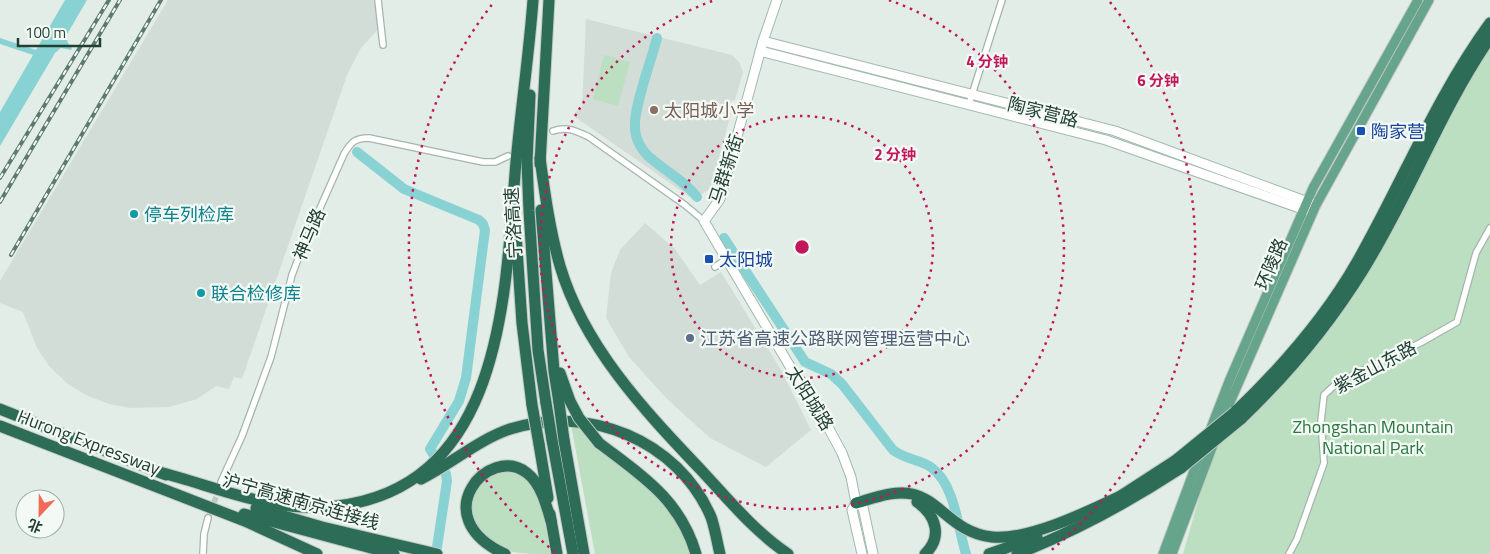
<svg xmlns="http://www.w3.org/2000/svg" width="1490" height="554" font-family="'Titillium Web','Noto Sans SC',sans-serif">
	<rect width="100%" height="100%" fill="#e3ede7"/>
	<g fill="#d1ddd6">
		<path d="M168 0H379L381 26 361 48 347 75 242 379 234 377 229 389 216 386 197 399 169 407 131 408 109 404 88 396 69 385 49 366 37 348 23 312 0 303V281Z"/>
		<path d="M586 19 732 55 739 62 743 72 735 100 731 101 729 108 731 114 710 189 693 199 575 117 576 112 582 108Z"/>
		<path d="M645 223 675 249 700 285 721 272 781 370 811 430 766 467 710 438 667 399 629 357 606 318 611 273 620 250Z"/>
	</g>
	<g fill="#bbdfc0">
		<path d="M1490 47V554H1183L1212 452 1384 231Z"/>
		<path d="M604 55 630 62 618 106 593 99Z"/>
		<path d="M576 424C604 457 648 478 672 512 681 524 686 541 692 554H595L571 425Z"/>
		<path d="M509 470 529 479 543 507 550 554C532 554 506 554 490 544 461 518 467 475 509 470Z"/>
	</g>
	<path fill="#89d2d3" d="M65 0H87L66 36 68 43 72 48 71 50 61 48 55 53 0 146V112L33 55 0 44V38L36 50Z"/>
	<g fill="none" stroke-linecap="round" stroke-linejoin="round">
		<g stroke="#89d2d3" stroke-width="10">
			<path d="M657 38C652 58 633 109 635 127 635 140 643 153 653 160 668 173 685 181 697 197"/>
			<path d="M357 152 404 189 479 220 483 224 485 230 466 378 459 401 430 449 446 474 447 481 436 554"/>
			<path d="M724 238 805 362 831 374 842 384 893 450C908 461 921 459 932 468 955 485 958 529 966 554"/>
		</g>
		<path stroke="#bccac3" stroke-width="5.5" stroke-dasharray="5.5 3" stroke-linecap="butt" d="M208 518 219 489"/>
		<g stroke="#a5b5ad" stroke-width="8">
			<g id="street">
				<path d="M378 0 383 45"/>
				<path d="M969 104 1002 0"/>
				<path d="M553 131C567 126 576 131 589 137L685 205 704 221"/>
				<path d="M715 267 725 260"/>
				<path d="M221 482 242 436 271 357 292 275 301 251 344 154C351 142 355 138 369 138L483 162H495L508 156"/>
				<path d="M203 554 204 534 208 518"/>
				<path d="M1289 554 1297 539 1324 463 1321 421 1324 395 1338 382 1420 343 1457 322 1476 253 1490 228"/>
			</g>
		</g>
		<g stroke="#a1b9ad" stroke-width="11">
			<g id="secondary">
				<path d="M777 0 763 41 720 199 704 221 798 380 828 427 842 453 851 477 856 503 852 510 862 554"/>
				<path d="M763 41 1115 131 1316 205"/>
				<path d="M760 51 1106 140 1311 212"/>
				<path d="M856 503 863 507 873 554"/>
			</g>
		</g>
		<g stroke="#c1c9c6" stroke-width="11">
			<g id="primary">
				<path d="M1221 423 1316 205 1429 0"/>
				<path d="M1209 433 1230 379 1313 188 1418 0"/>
				<path d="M1163 554 1201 452"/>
				<path d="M1172 554 1215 440"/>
			</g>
		</g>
		<g stroke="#c1c9c6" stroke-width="13">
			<g id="highway">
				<path d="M530 95 527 161 529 211 538 350 546 403"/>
				<path d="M540 158C545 195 550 231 560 266 584 347 645 411 701 470 729 500 754 531 788 554"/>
				<path d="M540 164 549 0"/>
				<path d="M541 210 554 371 559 403"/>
				<path d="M516 234 522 323 532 405"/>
				<path d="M560 373 570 401"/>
				<path d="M0 409 166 475"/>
				<path d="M1235 412C1281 368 1325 318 1357 262 1402 183 1436 97 1490 23"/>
				<path d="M1241 419C1288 374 1329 325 1363 270 1410 195 1440 111 1490 38"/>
				<path d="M0 426 245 521 317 554"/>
				<path d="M552 440 573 554"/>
				<path d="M564 440 584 554"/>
				<path d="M599 443C642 476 680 499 696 554"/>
				<path d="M539 444 548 498"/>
				<path d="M159 472C218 487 274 514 337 506 505 486 505 291 516 162 521 108 529 54 533 0"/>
				<path d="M421 479C451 464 478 440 510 429 588 404 678 440 711 517 715 528 717 542 720 554"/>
				<path d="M1119 497 1176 460"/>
				<path d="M917 502C936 515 943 537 925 554"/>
				<path d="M856 503C874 498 894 490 912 494 940 500 953 533 992 537 1029 541 1091 510 1125 494"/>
				<path d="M256 508 322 527 437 554"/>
				<path d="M244 514 394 554"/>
				<path d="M550 514 557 554"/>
				<path d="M505 554C424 517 489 443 527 473 541 484 546 504 551 521"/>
				<path d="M989 554 1037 537"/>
				<path d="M1017 554C1076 531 1129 502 1181 468"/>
			</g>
		</g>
		<use href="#street" stroke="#fff" stroke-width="5.5"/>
		<use href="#secondary" stroke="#fff" stroke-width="9"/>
		<use href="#primary" stroke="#66a48b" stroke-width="9"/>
		<use href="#highway" stroke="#2d6c56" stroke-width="11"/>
		<g stroke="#5c7a6e" stroke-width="4">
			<g id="rail">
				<path d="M0 178 109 0"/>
				<path d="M0 202 120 0"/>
				<path d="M11 255 161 0"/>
			</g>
		</g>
		<use href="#rail" stroke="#f3f9f5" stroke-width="2" stroke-dasharray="5.5" stroke-linecap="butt"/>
		<g stroke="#c1c9c6" stroke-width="13" stroke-linecap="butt">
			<g id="highway-bridge">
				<path d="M570 401 579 418 599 443"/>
				<path d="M546 403 552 440"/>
				<path d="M559 403 564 440"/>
				<path d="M532 405 539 444"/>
				<path d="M1176 460 1235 412"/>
				<path d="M1181 468 1241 419"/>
			</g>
		</g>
		<use href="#highway-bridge" stroke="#2d6c56" stroke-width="11"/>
	</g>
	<g fill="none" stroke="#c2185b" stroke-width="2.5" stroke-dasharray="2.5 5">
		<circle cx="802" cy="247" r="131"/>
		<path d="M889 0A262 262 0 1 1 715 0"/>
		<path d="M555 552A393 393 0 0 1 494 2M1110 2A393 393 0 0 1 1049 552"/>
	</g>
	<circle fill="#8d6e63" stroke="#f3f9f5" stroke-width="2" cx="654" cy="110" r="5"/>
	<g fill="#1a4fb4" stroke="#f3f9f5" stroke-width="2">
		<rect x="1356" y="126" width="10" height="10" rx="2.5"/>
		<rect x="704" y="254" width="10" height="10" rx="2.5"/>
	</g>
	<g fill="#0f9aa8" stroke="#f3f9f5" stroke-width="2">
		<circle cx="134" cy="214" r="5"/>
		<circle cx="201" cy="293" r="5"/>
	</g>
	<circle fill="#5c6f8a" stroke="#f3f9f5" stroke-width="2" cx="690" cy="338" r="5"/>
	<g text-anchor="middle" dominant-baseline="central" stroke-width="4.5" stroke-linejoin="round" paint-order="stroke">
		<g font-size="18" fill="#785e54" stroke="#f3f9f5" text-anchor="start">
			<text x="664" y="110">太阳城小学</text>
		</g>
		<g font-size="18" fill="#223f33" stroke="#f3f9f5">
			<text transform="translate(1043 112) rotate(14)">陶家营路</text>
			<text transform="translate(726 169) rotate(-72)">马群新街</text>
			<text transform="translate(513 223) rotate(-93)">宁洛高速</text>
			<text transform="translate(309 234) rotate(-67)">神马路</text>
			<text transform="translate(1271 264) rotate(-67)">环陵路</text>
			<text transform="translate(1375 367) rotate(-28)">紫金山东路</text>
			<text transform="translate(810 398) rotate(58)">太阳城路</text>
			<text transform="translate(89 442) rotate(21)">Hurong Expressway</text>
			<text transform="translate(301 501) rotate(16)">沪宁高速南京连接线</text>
		</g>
		<g font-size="18" fill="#164399" stroke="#f3f9f5" text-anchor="start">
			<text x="1371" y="131">陶家营</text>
			<text x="719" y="259">太阳城</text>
		</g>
		<g font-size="18" fill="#0d838f" stroke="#f3f9f5" text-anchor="start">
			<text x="144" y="214">停车列检库</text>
			<text x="211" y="293">联合检修库</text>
		</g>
		<g font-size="18" fill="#4e5e75" stroke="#f3f9f5" text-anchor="start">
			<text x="700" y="338">江苏省高速公路联网管理运营中心</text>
		</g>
		<g font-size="18" fill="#2b773e" stroke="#f3f9f5">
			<text x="1373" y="426">Zhongshan Mountain<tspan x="1373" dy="21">National Park</tspan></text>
		</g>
	</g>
	<circle cx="802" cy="247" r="8" fill="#c2185b" stroke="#f3f9f5" stroke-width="2.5"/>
	<g font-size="15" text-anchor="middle" font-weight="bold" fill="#c2185b" stroke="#f3f9f5" stroke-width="4.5" stroke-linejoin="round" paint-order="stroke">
		<text x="987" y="67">4 分钟</text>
		<text x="1158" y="86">6 分钟</text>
		<text x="895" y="160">2 分钟</text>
	</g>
	<g transform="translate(40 514) rotate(202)"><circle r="24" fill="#f3f9f5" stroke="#9fafa7"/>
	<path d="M0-4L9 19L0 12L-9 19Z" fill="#f56958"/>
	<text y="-8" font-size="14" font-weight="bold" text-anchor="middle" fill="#223f33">北</text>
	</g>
	<path d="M18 38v8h82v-8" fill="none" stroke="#223f33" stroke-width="2.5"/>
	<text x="25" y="38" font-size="15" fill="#223f33" stroke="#f3f9f5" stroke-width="4" paint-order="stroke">100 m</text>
</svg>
